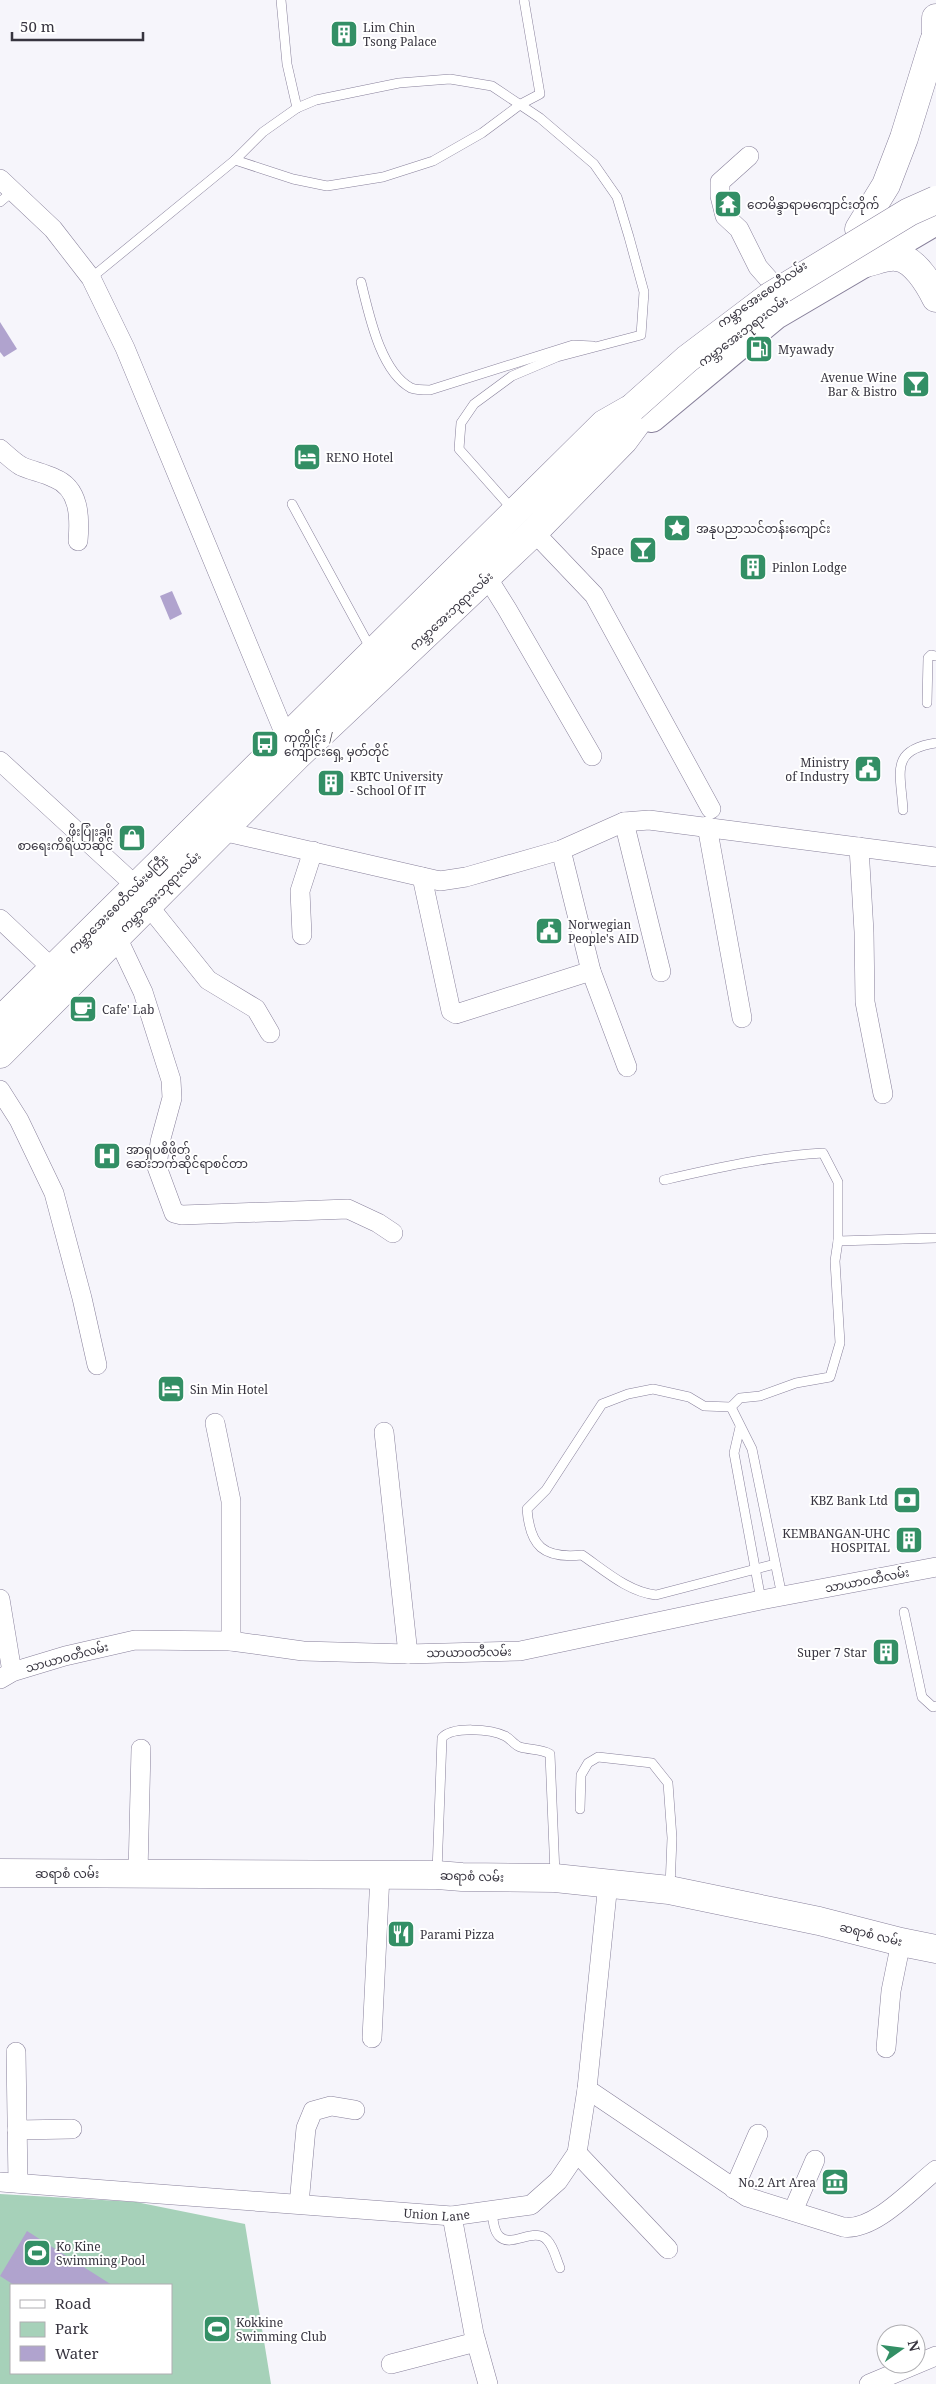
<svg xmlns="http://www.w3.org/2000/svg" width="936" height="2384" font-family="'Noto Serif','Noto Sans Myanmar',serif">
	<rect width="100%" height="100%" fill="#f6f5fb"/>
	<path fill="#a6d1b9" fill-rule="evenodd" d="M0 2194 136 2202 245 2224 271 2384H0ZM11 2285H171V2373H11Z"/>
	<g fill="#b0a3ce">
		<path d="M0 322 17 349 4 357 0 352Z"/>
		<path d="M172 591 182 614 170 620 160 596Z"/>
		<path d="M27 2231 112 2285H14L0 2276Z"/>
	</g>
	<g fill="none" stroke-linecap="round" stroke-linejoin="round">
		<g stroke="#88809b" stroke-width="10">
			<g id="lane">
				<path d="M281 0 287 64 297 108"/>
				<path d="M235 160 293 179 327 186 383 177 433 161 482 133 521 104 540 94 524 0"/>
				<path d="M0 202 13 191"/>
				<path d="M91 278 235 160 263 132 297 108 316 100 399 83 450 79 492 86 540 118 594 164 617 197 629 237 644 292 641 335 557 357 512 376 474 404 461 423 459 449 514 511"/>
				<path d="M361 282C369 314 380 371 411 388 416 390 424 390 430 390L573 345 593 346"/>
				<path d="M292 504 372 651"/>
				<path d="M927 703 928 658 931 655 936 656"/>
				<path d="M903 810C901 773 889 750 936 743"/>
				<path d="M664 1180C716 1168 769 1156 823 1153L838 1182V1241L835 1261 840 1343 830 1377 796 1383 760 1396 740 1398 731 1407 752 1449 782 1596"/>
				<path d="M838 1241 936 1238"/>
				<path d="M731 1407 704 1406 689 1397 653 1389 628 1394 602 1404 546 1490 527 1509C530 1546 543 1559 582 1555 604 1570 628 1592 656 1595L775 1564"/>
				<path d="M740 1427 734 1453 761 1600"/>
				<path d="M904 1612 922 1697 933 1707 936 1706"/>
				<path d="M580 1809 581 1775 588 1763 598 1757 652 1763 668 1783 672 1838 670 1887"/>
				<path d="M437 1872 442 1738C452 1726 491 1729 505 1736 510 1738 514 1745 520 1747 530 1750 541 1749 550 1754L555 1874"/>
				<path d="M492 2210C493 2218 493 2230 499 2236 511 2249 534 2226 547 2240 554 2247 556 2259 560 2268"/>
			</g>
		</g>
		<g stroke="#88809b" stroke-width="20">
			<g id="street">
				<path d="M749 156 720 182V196L725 216 739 229 758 267 773 284"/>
				<path d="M0 179 53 229 91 278 125 348 291 749"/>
				<path d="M0 449C7 455 14 462 21 466 32 471 44 473 54 478 80 488 80 518 78 541"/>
				<path d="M534 532 594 595 711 809"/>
				<path d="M487 577 507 609 592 756"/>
				<path d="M0 761 136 886"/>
				<path d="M624 822 661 972"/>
				<path d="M707 826 742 1018"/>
				<path d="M222 831 440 881 466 877 561 850 624 822 649 820 936 857"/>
				<path d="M859 847 864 932 865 1002 883 1094"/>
				<path d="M422 877 451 1011 456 1014 591 971 561 850"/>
				<path d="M147 904 208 980 256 1009 270 1033"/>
				<path d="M0 919 53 969"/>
				<path d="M116 935 143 992 171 1080 172 1098 160 1142 157 1167 174 1213 182 1215 348 1209 378 1223 393 1233"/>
				<path d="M302 935 300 891 313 851"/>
				<path d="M591 971 627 1067"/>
				<path d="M0 1090 19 1120 54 1193 82 1298 97 1365"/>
				<path d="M215 1423 231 1501V1641"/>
				<path d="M384 1432 408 1654"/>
				<path d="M0 1599 12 1672"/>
				<path d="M0 1679 12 1672 65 1656 135 1640 231 1641 303 1651 408 1654 520 1651 761 1600 936 1567"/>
				<path d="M138 1873 141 1749"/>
				<path d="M372 2038 380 1875"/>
				<path d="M886 2048 891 1991 901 1942"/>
				<path d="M16 2052 18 2183"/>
				<path d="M587 2089 747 2197 843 2227C874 2232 913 2188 936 2170"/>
				<path d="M17 2130 72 2129"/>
				<path d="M577 2153 668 2249"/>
				<path id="s1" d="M0 2182 452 2216 531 2205 558 2181 577 2153 587 2089 608 1883"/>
				<path d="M734 2189 758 2134"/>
				<path d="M299 2204 306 2128 313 2111 331 2106 355 2110"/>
				<path d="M793 2211 815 2160"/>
				<path d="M452 2216 474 2334 488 2384"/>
				<path d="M391 2364 476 2342"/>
				<path d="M869 2384 936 2356"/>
			</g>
		</g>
		<g stroke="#88809b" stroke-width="28">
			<path id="secondary" d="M652 419 776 316 936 222"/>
		</g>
		<g stroke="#88809b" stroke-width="29">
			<g id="primary">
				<path d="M936 18V56"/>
				<path d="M859 229 886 185 904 138 934 41"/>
				<path d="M866 263C875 261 887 256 896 257 914 258 929 284 936 298"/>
				<path d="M0 1021 604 424 632 408"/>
				<path d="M0 1054 296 757 534 532 624 440 641 417 667 393"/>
				<path d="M0 1873 437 1875 462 1877 555 1878 669 1890 819 1921 901 1942 936 1949"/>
			</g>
		</g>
		<use href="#lane" stroke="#fff" stroke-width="9"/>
		<use href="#street" stroke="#fff" stroke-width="19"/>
		<use href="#secondary" stroke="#fff" stroke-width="26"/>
		<use href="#primary" stroke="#fff" stroke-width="28"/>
		<g stroke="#88809b" stroke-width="29" stroke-linecap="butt">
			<path id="primary-bridge" d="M632 408 687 359 769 297 909 212 936 200"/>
		</g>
		<use href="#primary-bridge" stroke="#fff" stroke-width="28"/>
	</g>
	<defs>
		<g id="building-square" transform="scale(1.4375)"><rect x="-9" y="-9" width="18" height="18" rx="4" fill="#338f65" stroke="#fff"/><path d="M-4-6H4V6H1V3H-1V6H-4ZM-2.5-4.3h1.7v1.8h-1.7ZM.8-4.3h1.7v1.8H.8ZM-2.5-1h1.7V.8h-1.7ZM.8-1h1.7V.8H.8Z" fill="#fff"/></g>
		<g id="temple-square" transform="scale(1.4375)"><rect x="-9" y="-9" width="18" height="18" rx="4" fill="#338f65" stroke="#fff"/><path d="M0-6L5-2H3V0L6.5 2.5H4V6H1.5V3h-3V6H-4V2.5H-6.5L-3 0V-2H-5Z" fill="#fff"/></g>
		<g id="fuel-square" transform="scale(1.4375)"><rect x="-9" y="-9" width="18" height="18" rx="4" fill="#338f65" stroke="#fff"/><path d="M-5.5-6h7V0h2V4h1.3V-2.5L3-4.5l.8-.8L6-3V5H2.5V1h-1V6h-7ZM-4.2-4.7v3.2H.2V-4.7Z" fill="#fff"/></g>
		<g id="bar-square" transform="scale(1.4375)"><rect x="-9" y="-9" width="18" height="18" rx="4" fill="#338f65" stroke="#fff"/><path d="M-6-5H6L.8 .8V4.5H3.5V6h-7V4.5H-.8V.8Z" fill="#fff"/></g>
		<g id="hotel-square" transform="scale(1.4375)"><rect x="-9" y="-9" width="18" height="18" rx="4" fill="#338f65" stroke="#fff"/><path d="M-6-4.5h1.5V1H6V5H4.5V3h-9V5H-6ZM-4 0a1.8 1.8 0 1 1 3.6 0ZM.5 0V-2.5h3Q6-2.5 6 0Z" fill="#fff"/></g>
		<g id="sight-square" transform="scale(1.4375)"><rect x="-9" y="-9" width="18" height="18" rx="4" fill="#338f65" stroke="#fff"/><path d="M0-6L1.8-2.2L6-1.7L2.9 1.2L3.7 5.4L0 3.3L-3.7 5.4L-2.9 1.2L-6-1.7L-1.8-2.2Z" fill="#fff"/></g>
		<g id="bus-square" transform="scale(1.4375)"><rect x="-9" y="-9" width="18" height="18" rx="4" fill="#338f65" stroke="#fff"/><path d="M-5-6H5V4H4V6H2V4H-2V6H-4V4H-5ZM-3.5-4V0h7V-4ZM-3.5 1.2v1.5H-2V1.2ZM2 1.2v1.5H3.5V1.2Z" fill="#fff"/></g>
		<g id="civic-square" transform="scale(1.4375)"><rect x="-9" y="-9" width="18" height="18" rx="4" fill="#338f65" stroke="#fff"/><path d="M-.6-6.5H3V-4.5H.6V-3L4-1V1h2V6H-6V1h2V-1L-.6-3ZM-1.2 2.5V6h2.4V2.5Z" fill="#fff"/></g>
		<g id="shop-square" transform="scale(1.4375)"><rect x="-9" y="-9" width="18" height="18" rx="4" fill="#338f65" stroke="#fff"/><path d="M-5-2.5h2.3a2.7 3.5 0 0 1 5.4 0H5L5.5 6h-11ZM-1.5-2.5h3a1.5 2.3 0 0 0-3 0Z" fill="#fff"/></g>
		<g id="cafe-square" transform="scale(1.4375)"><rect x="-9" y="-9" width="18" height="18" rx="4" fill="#338f65" stroke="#fff"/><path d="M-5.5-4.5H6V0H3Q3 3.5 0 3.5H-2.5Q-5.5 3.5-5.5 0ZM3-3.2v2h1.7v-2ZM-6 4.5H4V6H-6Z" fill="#fff"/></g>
		<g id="hospital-square" transform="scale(1.4375)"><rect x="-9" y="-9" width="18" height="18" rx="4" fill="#338f65" stroke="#fff"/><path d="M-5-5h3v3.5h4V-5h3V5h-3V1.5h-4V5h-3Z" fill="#fff"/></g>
		<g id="bank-square" transform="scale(1.4375)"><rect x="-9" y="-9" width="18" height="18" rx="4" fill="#338f65" stroke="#fff"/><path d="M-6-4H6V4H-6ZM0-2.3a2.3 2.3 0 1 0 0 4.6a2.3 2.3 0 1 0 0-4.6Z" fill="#fff"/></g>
		<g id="restaurant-square" transform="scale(1.4375)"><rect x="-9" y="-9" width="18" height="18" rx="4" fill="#338f65" stroke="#fff"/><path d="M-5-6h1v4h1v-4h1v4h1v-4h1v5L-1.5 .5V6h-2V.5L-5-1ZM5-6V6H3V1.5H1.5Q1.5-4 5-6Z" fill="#fff"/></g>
		<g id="museum-square" transform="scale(1.4375)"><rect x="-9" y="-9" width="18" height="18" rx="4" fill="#338f65" stroke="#fff"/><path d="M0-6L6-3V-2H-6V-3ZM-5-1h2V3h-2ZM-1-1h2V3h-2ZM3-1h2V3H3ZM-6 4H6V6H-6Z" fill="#fff"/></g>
		<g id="stadium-square" transform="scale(1.4375)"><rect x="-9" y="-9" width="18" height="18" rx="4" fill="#338f65" stroke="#fff"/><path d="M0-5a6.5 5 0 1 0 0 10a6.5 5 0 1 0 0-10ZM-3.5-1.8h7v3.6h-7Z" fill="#fff"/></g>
	</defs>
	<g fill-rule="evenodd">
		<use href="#building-square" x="344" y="34"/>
		<use href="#temple-square" x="728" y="204"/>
		<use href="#fuel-square" x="759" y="349"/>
		<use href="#bar-square" x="916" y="384"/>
		<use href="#hotel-square" x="307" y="457"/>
		<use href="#sight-square" x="677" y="528"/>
		<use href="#bar-square" x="643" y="550"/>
		<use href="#building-square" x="753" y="567"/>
		<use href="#bus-square" x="265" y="744"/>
		<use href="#civic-square" x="868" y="769"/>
		<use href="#building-square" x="331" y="783"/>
		<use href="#shop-square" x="132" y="838"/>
		<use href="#civic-square" x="549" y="931"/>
		<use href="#cafe-square" x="83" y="1009"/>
		<use href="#hospital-square" x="107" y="1156"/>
		<use href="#hotel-square" x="171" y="1389"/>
		<use href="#bank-square" x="907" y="1500"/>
		<use href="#building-square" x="909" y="1540"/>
		<use href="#building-square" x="886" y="1652"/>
		<use href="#restaurant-square" x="401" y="1934"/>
		<use href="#museum-square" x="835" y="2182"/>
		<use href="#stadium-square" x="37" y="2253"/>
		<use href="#stadium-square" x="217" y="2329"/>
	</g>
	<g text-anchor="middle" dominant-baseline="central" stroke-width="4" stroke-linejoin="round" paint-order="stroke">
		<g font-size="12" fill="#37343f" stroke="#fff" text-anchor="start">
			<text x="363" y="27">Lim Chin<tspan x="363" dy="14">Tsong Palace</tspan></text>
			<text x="747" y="204">တေမိန္ဒာရာမကျောင်းတိုက်</text>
			<text x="778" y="349">Myawady</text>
			<text x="897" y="377" text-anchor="end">Avenue Wine<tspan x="897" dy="14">Bar &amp; Bistro</tspan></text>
			<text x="326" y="457">RENO Hotel</text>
			<text x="696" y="528">အနုပညာသင်တန်းကျောင်း</text>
			<text x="624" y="550" text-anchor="end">Space</text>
			<text x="772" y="567">Pinlon Lodge</text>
			<text x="284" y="737">ကုက္ကိုင်း /<tspan x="284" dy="14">ကျောင်းရှေ့ မှတ်တိုင်</tspan></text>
			<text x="849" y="762" text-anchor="end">Ministry<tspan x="849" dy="14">of Industry</tspan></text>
			<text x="350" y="776">KBTC University<tspan x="350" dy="14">- School Of IT</tspan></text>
			<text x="113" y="831" text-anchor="end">ဖိုးပြုံးချို<tspan x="113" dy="14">စာရေးကိရိယာဆိုင်</tspan></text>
			<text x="568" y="924">Norwegian<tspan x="568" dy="14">People's AID</tspan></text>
			<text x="102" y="1009">Cafe' Lab</text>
			<text x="126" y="1149">အာရှပစိဖိတ်<tspan x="126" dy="14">ဆေးဘက်ဆိုင်ရာစင်တာ</tspan></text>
			<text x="190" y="1389">Sin Min Hotel</text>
			<text x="888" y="1500" text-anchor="end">KBZ Bank Ltd</text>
			<text x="890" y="1533" text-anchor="end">KEMBANGAN-UHC<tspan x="890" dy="14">HOSPITAL</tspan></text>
			<text x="867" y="1652" text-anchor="end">Super 7 Star</text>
			<text x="420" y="1934">Parami Pizza</text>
			<text x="816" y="2182" text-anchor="end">No.2 Art Area</text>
			<text x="56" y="2246">Ko Kine<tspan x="56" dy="14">Swimming Pool</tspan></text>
			<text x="236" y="2322">Kokkine<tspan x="236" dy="14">Swimming Club</tspan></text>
		</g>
		<g font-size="12" fill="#37343f" stroke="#fff">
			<text transform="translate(762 294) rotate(-35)">ကမ္ဘာအေးစေတီလမ်း</text>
			<text transform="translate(743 331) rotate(-37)">ကမ္ဘာအေးဘုရားလမ်း</text>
			<text transform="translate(451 611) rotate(-43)">ကမ္ဘာအေးဘုရားလမ်း</text>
			<text transform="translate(160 892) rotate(-45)">ကမ္ဘာအေးဘုရားလမ်း</text>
			<text transform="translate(118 904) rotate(-45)">ကမ္ဘာအေးစေတီလမ်းမကြီး</text>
			<text transform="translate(867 1580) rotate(-11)">သာယာဝတီလမ်း</text>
			<text transform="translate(469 1652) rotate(-1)">သာယာဝတီလမ်း</text>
			<text transform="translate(67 1657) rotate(-15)">သာယာဝတီလမ်း</text>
			<text x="67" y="1873">ဆရာစံ လမ်း</text>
			<text transform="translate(472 1876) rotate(2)">ဆရာစံ လမ်း</text>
			<text transform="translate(871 1934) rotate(14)">ဆရာစံ လမ်း</text>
			<text stroke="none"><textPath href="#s1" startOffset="438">Union Lane</textPath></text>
		</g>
	</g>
	<rect x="10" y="2284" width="162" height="90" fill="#ffffff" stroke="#afaeb2"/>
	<rect x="20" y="2300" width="25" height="8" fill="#ffffff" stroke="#afaeb2"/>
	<text x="55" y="2309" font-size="15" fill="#37343f">Road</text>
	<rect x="20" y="2322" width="25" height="15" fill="#a6d1b9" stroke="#afaeb2"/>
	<text x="55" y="2334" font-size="15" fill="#37343f">Park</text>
	<rect x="20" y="2346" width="25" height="15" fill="#b0a3ce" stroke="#afaeb2"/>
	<text x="55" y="2359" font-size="15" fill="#37343f">Water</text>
	<g transform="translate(901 2349) rotate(76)"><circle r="24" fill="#ffffff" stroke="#afaeb2"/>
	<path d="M0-4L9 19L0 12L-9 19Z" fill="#338f65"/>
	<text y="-8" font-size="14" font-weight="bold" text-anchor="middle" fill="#37343f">N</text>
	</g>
	<path d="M12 32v8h131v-8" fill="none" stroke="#37343f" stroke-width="2.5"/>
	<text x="20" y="32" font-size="15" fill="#37343f" stroke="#ffffff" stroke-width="4" paint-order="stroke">50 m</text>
</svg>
